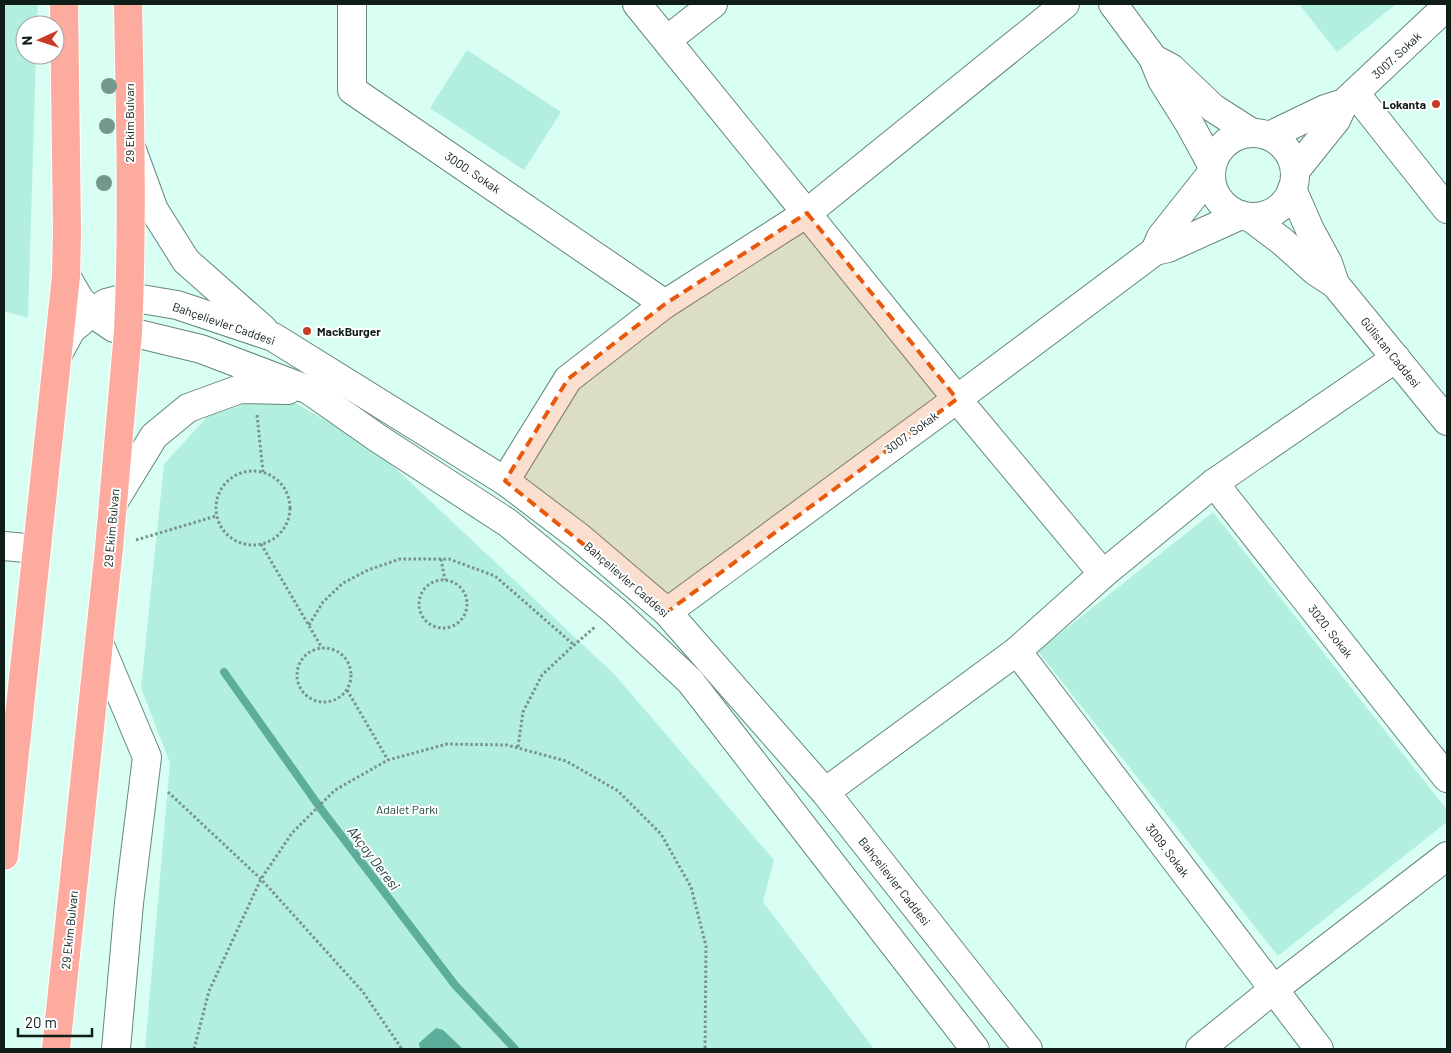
<svg xmlns="http://www.w3.org/2000/svg" width="1451" height="1053" font-family="Barlow,sans-serif">
	<rect width="100%" height="100%" fill="#d9fef3"/>
	<g fill="#b2efde">
		<path d="M4 4H38L37 25H25V55H36L28 318 4 311Z"/>
		<path d="M1299 4H1396L1337 52Z"/>
		<path d="M467 50 561 112 524 170 430 108Z"/>
		<path d="M248 403 297 404 375 449 614 674 774 860 763 902 874 1049H145L170 763 141 688 164 464 207 417Z"/>
		<path d="M1213 512 1447 810V822L1278 956 1038 651Z"/>
	</g>
	<path fill="#5cae9a" d="M436 1028 443 1030 463 1049H420L419 1043Z"/>
	<g fill="none" stroke-linecap="round" stroke-linejoin="round">
		<path stroke="#5cae9a" stroke-width="8" d="M224 672 321 809 455 985 515 1049"/>
		<g stroke="#65877e" stroke-width="30">
			<g id="minor">
				<path d="M352 4V90L665 304"/>
				<path d="M637 4 957 399 1103 574"/>
				<path d="M1113 4 1153 58 1162 80 1189 123 1212 165"/>
				<path d="M667 40 713 4"/>
				<path d="M1158 61 1171 68 1213 108 1252 133"/>
				<path d="M1355 93 1447 209"/>
				<circle cx="1253" cy="175" r="42"/>
				<path d="M1269 136 1325 109 1344 103 1447 6"/>
				<path d="M132 150 154 210 186 261 263 329"/>
				<path d="M1295 171 1336 120 1344 103"/>
				<path d="M1292 189 1310 230 1328 263 1335 284"/>
				<path d="M1250 217 1283 242 1315 271 1335 284 1447 421"/>
				<path d="M1155 251 1161 237 1211 174"/>
				<path d="M66 276 80 300 95 315 114 328 201 349 309 390 379 439 508 523 615 611 690 681 975 1049"/>
				<path d="M58 354 71 330 85 318 106 303 129 297 177 305 273 337 505 481 579 537 667 612 825 792 1028 1049"/>
				<path d="M505 481 568 379 665 304 807 213 1065 4"/>
				<path d="M1214 483 1447 778"/>
				<path d="M113 503 154 436 188 408 240 389 288 390"/>
				<path d="M4 546 36 549"/>
				<path d="M667 612 957 399 1155 251 1168 248 1241 215"/>
				<path d="M99 643 147 757 129 903 116 1049"/>
				<path d="M1017 651 1319 1049"/>
				<path d="M825 792 1017 651 1103 574 1214 483 1396 358"/>
				<path d="M1200 1049 1273 990 1447 856"/>
			</g>
		</g>
		<g stroke="#fff" stroke-width="30">
			<g id="major">
				<path d="M4 856 66 276 67 232 64 4"/>
				<path d="M56 1049 109 548 128 332C133 223 130 113 128 4"/>
			</g>
		</g>
		<g stroke="#79938c" stroke-width="3" stroke-dasharray="2.5 2.5" stroke-linecap="butt">
			<path d="M257 415 263 472"/>
			<circle cx="253" cy="508" r="37"/>
			<path d="M136 540 216 516"/>
			<path d="M261 544 322 648"/>
			<path d="M441 559 445 580"/>
			<circle cx="443" cy="604" r="24"/>
			<path d="M309 625 323 602 343 583 368 570 400 559H449L495 576 574 645"/>
			<circle cx="324" cy="675" r="27"/>
			<path d="M347 690 388 760"/>
			<path d="M518 747 523 712 542 675 574 645 595 627"/>
			<path d="M168 792 261 879 363 992 402 1049"/>
			<path d="M194 1049 209 991 261 879 292 833 335 790 388 760 447 744 507 745 566 761 618 791 661 834 691 887 706 946 705 1049"/>
		</g>
		<use href="#minor" stroke="#fff" stroke-width="28"/>
		<use href="#major" stroke="#fcab9e" stroke-width="28"/>
	</g>
	<g fill="#72988e">
		<circle cx="109" cy="86" r="8"/>
		<circle cx="107" cy="126" r="8"/>
		<circle cx="104" cy="183" r="8"/>
	</g>
	<path fill="#e8590c" fill-opacity="0.2" stroke="#e8590c" stroke-width="4" stroke-dasharray="10 6" stroke-linejoin="round" d="M807 213 957 399 667 612 505 481 568 379 665 304Z"/>
	<g fill="#c73b28" stroke="#fff" stroke-width="2">
		<circle cx="1436" cy="104" r="5"/>
		<circle cx="307" cy="331" r="5"/>
	</g>
	<g text-anchor="middle" dominant-baseline="central" stroke-width="4" stroke-linejoin="round" paint-order="stroke">
		<g font-size="12" fill="#0f1d19" stroke="#fff">
			<text transform="translate(1396 55) rotate(-43)">3007. Sokak</text>
			<text transform="translate(129 123) rotate(-90)">29 Ekim Bulvarı</text>
			<text transform="translate(473 172) rotate(34)">3000. Sokak</text>
			<text transform="translate(224 323) rotate(19)">Bahçelievler Caddesi</text>
			<text transform="translate(1391 352) rotate(51)">Gülistan Caddesi</text>
			<text transform="translate(911 432) rotate(-36)">3007. Sokak</text>
			<text transform="translate(111 528) rotate(-85)">29 Ekim Bulvarı</text>
			<text transform="translate(627 579) rotate(41)">Bahçelievler Caddesi</text>
			<text transform="translate(1331 631) rotate(52)">3020. Sokak</text>
			<text transform="translate(1168 850) rotate(53)">3009. Sokak</text>
			<text transform="translate(895 881) rotate(52)">Bahçelievler Caddesi</text>
			<text transform="translate(69 930) rotate(-84)">29 Ekim Bulvarı</text>
		</g>
		<g font-size="12" font-weight="bold" fill="#0f1d19" stroke="#fff" text-anchor="end">
			<text x="1426" y="104">Lokanta</text>
			<text x="317" y="331" text-anchor="start">MackBurger</text>
		</g>
		<g font-size="12" fill="#1e443b" stroke="#fff">
			<text x="407" y="809">Adalet Parkı</text>
		</g>
		<g font-size="14" font-style="italic" fill="#1c4239" stroke="#fff">
			<text transform="translate(374 858) rotate(53)">Akçay Deresi</text>
		</g>
	</g>
	<rect width="1451" height="1053" fill="none" stroke="#0f1d19" stroke-width="10"/>
	<g transform="translate(40 40) rotate(267)"><circle r="24" fill="#ffffff" stroke="#9fa5a3"/>
	<path d="M0-4L9 19L0 12L-9 19Z" fill="#c73b28"/>
	<text y="-8" font-size="14" font-weight="bold" text-anchor="middle" fill="#0f1d19">N</text>
	</g>
	<path d="M18 1028v8h74v-8" fill="none" stroke="#0f1d19" stroke-width="2.5"/>
	<text x="25" y="1028" font-size="15" fill="#0f1d19" stroke="#ffffff" stroke-width="4" paint-order="stroke">20 m</text>
</svg>
